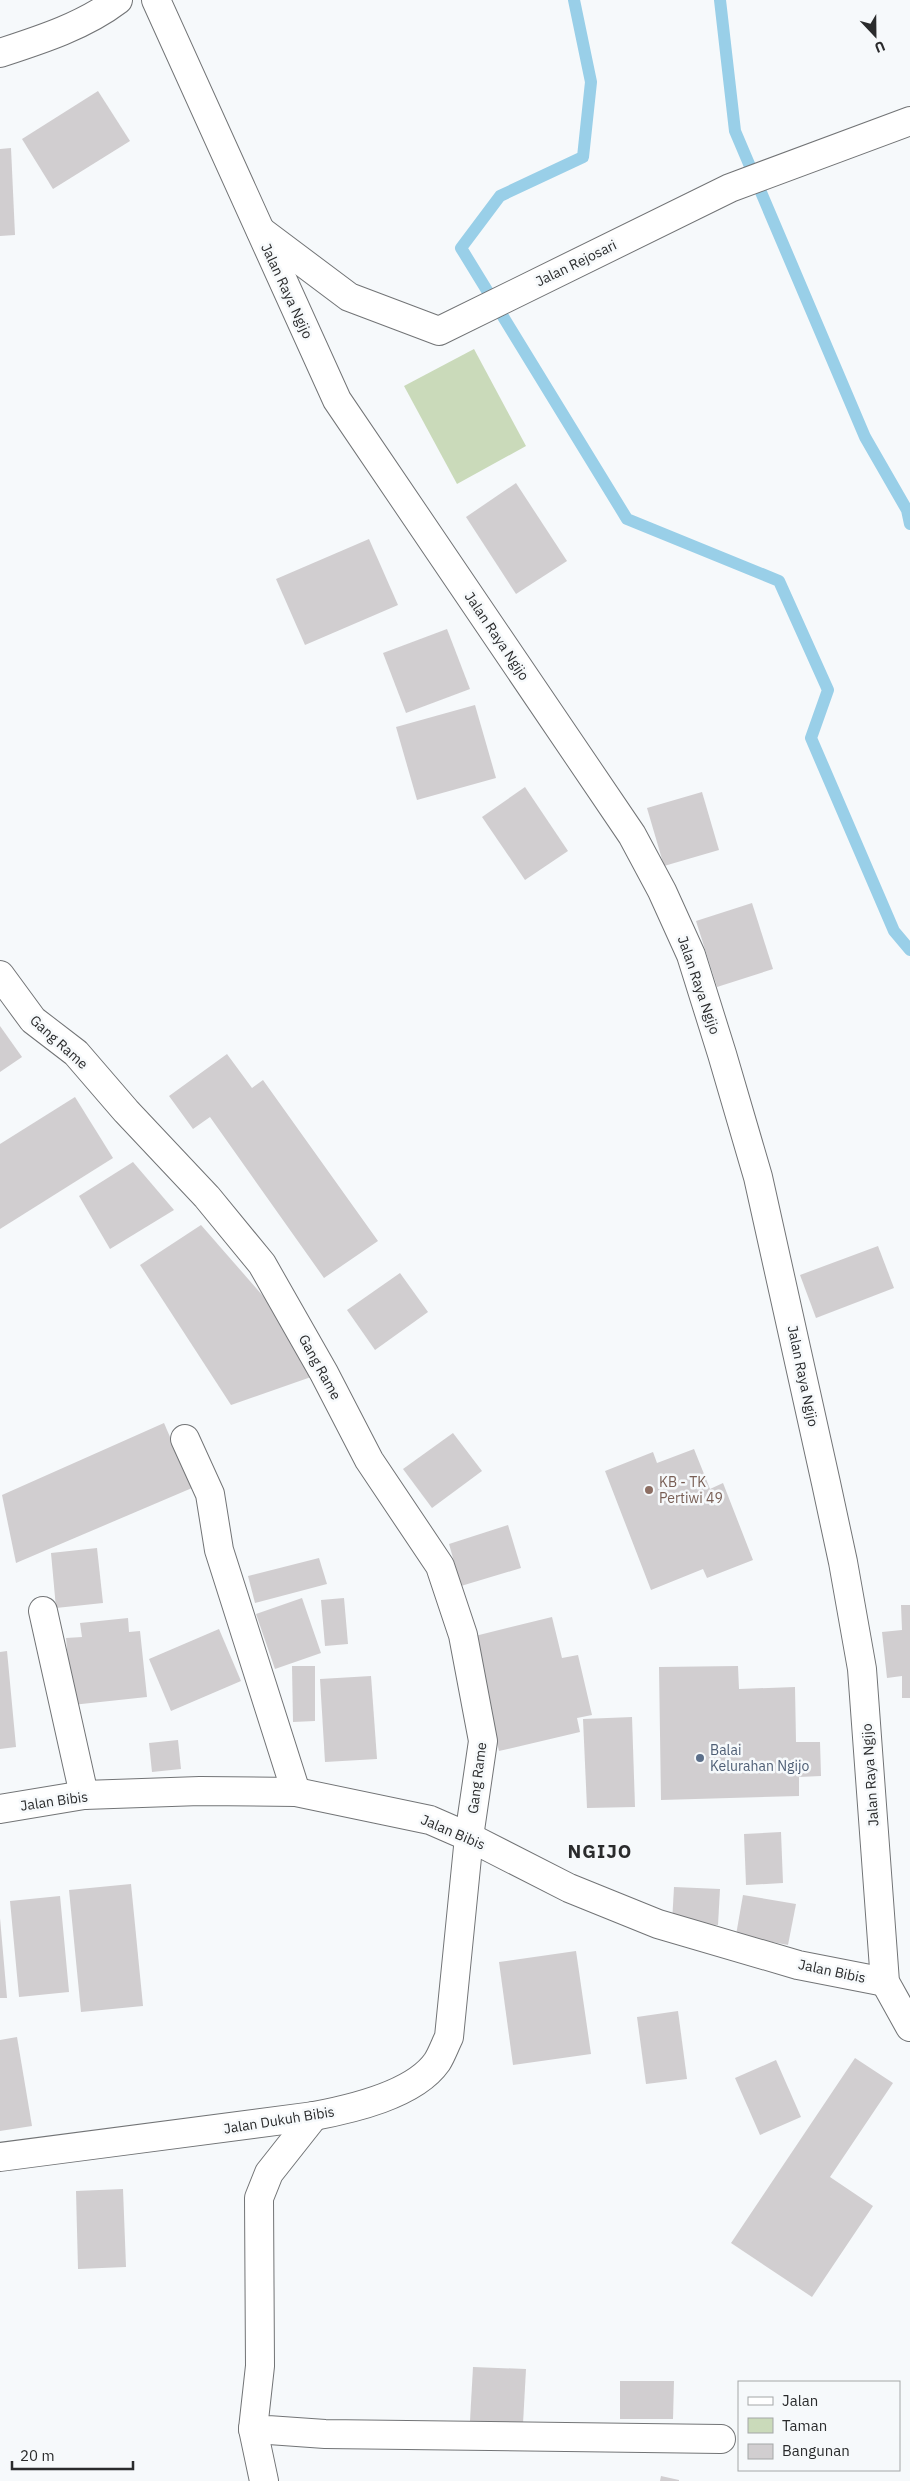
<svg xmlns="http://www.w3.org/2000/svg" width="910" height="2481" font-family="'IBM Plex Sans',sans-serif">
	<rect width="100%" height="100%" fill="#f6f9fb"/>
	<path fill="#cadaba" d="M474 349 526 446 457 484 404 386Z"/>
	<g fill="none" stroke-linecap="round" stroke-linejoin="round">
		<g stroke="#99cfe8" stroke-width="12">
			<path d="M574 0 591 82 583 157 500 196 461 248 627 519 779 581 828 690 811 738 894 931 910 950"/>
			<path d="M720 0 735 131 865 437 907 510 910 524"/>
		</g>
	</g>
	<g fill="#d1ced0">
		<path d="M98 91 130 141 53 189 22 139Z"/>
		<path d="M11 148 15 235 0 236V149Z"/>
		<path d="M516 483 567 561 516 594 466 517Z"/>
		<path d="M369 539 398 605 305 645 276 579Z"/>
		<path d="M447 629 470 689 406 713 383 653Z"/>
		<path d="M475 705 496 778 417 800 396 727Z"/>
		<path d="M525 787 568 851 525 880 482 817Z"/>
		<path d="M702 792 719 850 664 866 647 808Z"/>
		<path d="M752 903 773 969 717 987 696 921Z"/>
		<path d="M0 1026 22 1057 0 1072Z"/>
		<path d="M227 1054 252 1088 263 1080 378 1241 324 1278 210 1117 193 1129 169 1096Z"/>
		<path d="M75 1097 113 1158 0 1229V1144Z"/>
		<path d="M133 1162 174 1210 110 1249 79 1196Z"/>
		<path d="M201 1225 270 1304 311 1377 231 1405 140 1265Z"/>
		<path d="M878 1246 894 1288 816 1318 800 1275Z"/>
		<path d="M400 1273 428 1312 375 1350 347 1310Z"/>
		<path d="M164 1423 192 1488 16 1563 2 1495Z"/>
		<path d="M453 1433 482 1471 432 1508 403 1469Z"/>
		<path d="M694 1449 710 1489 723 1483 753 1560 707 1578 703 1569 651 1590 605 1471 653 1452 657 1463Z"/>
		<path d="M508 1525 521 1568 461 1586 449 1544Z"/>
		<path d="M97 1548 103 1603 56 1608 51 1553Z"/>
		<path d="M319 1558 327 1584 255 1603 248 1576Z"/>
		<path d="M302 1598 321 1653 275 1669 256 1614Z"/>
		<path d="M344 1598 348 1644 325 1646 321 1600Z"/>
		<path d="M901 1605H910V1698H902V1676L887 1678 882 1632 902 1630Z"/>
		<path d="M552 1617 562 1658 578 1655 592 1715 577 1718 580 1732 499 1751 471 1637Z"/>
		<path d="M128 1618 129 1632 140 1631 147 1697 72 1705 66 1638 82 1637 80 1623Z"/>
		<path d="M219 1629 241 1681 171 1711 149 1659Z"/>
		<path d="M7 1651 16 1747 0 1749V1652Z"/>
		<path d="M292 1666H315V1721L293 1722Z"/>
		<path d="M738 1666 739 1689 795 1687 796 1742H820L821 1776 799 1777V1796L661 1800 659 1667Z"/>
		<path d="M371 1676 377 1759 325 1762 320 1679Z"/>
		<path d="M632 1717 635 1807 587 1808 583 1719Z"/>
		<path d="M178 1740 181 1769 152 1772 149 1743Z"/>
		<path d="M781 1832 783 1883 746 1885 744 1834Z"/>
		<path d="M131 1884 143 2006 81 2012 69 1890Z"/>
		<path d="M674 1887 720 1889 718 1925 672 1923Z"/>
		<path d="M743 1895 796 1904 788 1945 736 1935Z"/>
		<path d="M60 1896 69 1992 19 1997 10 1901Z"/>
		<path d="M0 1918 7 1998H0Z"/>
		<path d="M576 1951 591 2054 513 2065 499 1962Z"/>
		<path d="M678 2011 687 2079 646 2084 637 2017Z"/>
		<path d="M17 2037 32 2126 0 2131V2040Z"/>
		<path d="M855 2058 893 2083 830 2177 873 2206 812 2297 731 2243Z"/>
		<path d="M776 2060 801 2117 760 2135 735 2078Z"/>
		<path d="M123 2189 126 2267 78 2269 76 2191Z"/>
		<path d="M473 2367 526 2369 523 2424 470 2421Z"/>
		<path d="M620 2381H674L673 2419H620Z"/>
		<path d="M661 2476 679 2480V2481H660Z"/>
	</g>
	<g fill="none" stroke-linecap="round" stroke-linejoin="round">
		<g stroke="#727476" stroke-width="30">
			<g id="minor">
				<path d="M156 0 337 400 632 835 662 891 691 955 722 1054 758 1177 826 1483 843 1562 862 1669 885 1982 910 2027"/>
				<path d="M261 231 349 297 439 331 730 188 910 121"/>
				<path d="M0 975 33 1020 76 1053 126 1111 207 1197 262 1264 324 1373 369 1460 440 1566 463 1635 483 1741 469 1837 449 2037C445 2045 442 2054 437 2062 414 2095 351 2109 314 2116L0 2157"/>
				<path d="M185 1439 210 1494 219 1550 296 1792"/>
				<path d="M43 1611 84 1795"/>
				<path d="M0 1809 84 1795 200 1791 296 1792 430 1820 469 1837 569 1888 658 1924 798 1965 885 1982"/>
				<path d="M314 2116 269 2173 259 2198 260 2366 253 2429 325 2434 721 2439"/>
				<path d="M253 2429 264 2481"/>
			</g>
		</g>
		<g stroke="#727476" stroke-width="30">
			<path id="secondary" d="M0 53C40 40 84 26 118 0"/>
		</g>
		<use href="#minor" stroke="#fff" stroke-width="28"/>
		<use href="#secondary" stroke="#fff" stroke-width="28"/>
	</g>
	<circle fill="#8d6e63" stroke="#f6f9fb" stroke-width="2" cx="649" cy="1490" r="5"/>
	<circle fill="#5c6f8a" stroke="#f6f9fb" stroke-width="2" cx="700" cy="1758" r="5"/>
	<g text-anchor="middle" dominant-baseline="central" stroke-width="5" stroke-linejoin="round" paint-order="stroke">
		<g font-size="14" fill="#2a2b2c" stroke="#f6f9fb">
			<text transform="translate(576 263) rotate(-26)">Jalan Rejosari</text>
			<text transform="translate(287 291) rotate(65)">Jalan Raya Ngijo</text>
			<text transform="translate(497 636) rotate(56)">Jalan Raya Ngijo</text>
			<text transform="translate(699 985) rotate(71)">Jalan Raya Ngijo</text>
			<text transform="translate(59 1042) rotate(42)">Gang Rame</text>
			<text transform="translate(320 1367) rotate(61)">Gang Rame</text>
			<text transform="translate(803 1376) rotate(78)">Jalan Raya Ngijo</text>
			<text transform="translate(870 1775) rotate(-94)">Jalan Raya Ngijo</text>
			<text transform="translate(477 1778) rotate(-83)">Gang Rame</text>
			<text transform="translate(54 1801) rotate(-8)">Jalan Bibis</text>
			<text transform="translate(453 1832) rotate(23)">Jalan Bibis</text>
			<text transform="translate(832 1971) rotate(12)">Jalan Bibis</text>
			<text transform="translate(279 2120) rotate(-9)">Jalan Dukuh Bibis</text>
		</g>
		<g font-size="14" fill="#785e54" stroke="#f6f9fb" text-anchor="start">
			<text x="659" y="1482">KB - TK<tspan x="659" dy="16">Pertiwi 49</tspan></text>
		</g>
		<g font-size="14" fill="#4e5e75" stroke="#f6f9fb" text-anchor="start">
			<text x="710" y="1750">Balai<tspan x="710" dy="16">Kelurahan Ngijo</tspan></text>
		</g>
		<g font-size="19" font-weight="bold" letter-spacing="1" fill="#2a2b2c" stroke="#f6f9fb">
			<text x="600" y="1851">NGIJO</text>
		</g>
	</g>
	<rect x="738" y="2381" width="162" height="90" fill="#f6f9fb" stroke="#a4a7a8"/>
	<rect x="748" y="2397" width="25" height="8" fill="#ffffff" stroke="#a4a7a8"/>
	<text x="782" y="2406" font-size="15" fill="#2a2b2c">Jalan</text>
	<rect x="748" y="2418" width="25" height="15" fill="#cadaba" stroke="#a4a7a8"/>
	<text x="782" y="2431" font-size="15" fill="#2a2b2c">Taman</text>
	<rect x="748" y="2444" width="25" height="15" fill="#d1ced0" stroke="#a4a7a8"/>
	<text x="782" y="2456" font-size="15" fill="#2a2b2c">Bangunan</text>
	<g transform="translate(875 35) rotate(158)" stroke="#f6f9fb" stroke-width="4" paint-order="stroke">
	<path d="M0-4L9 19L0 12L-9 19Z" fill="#2a2b2c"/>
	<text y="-8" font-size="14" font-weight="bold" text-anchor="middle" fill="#2a2b2c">U</text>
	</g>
	<path d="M12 2461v8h121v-8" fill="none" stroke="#2a2b2c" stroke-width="2.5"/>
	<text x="20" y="2461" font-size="15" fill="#2a2b2c" stroke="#f6f9fb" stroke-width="4" paint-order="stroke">20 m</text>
</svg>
